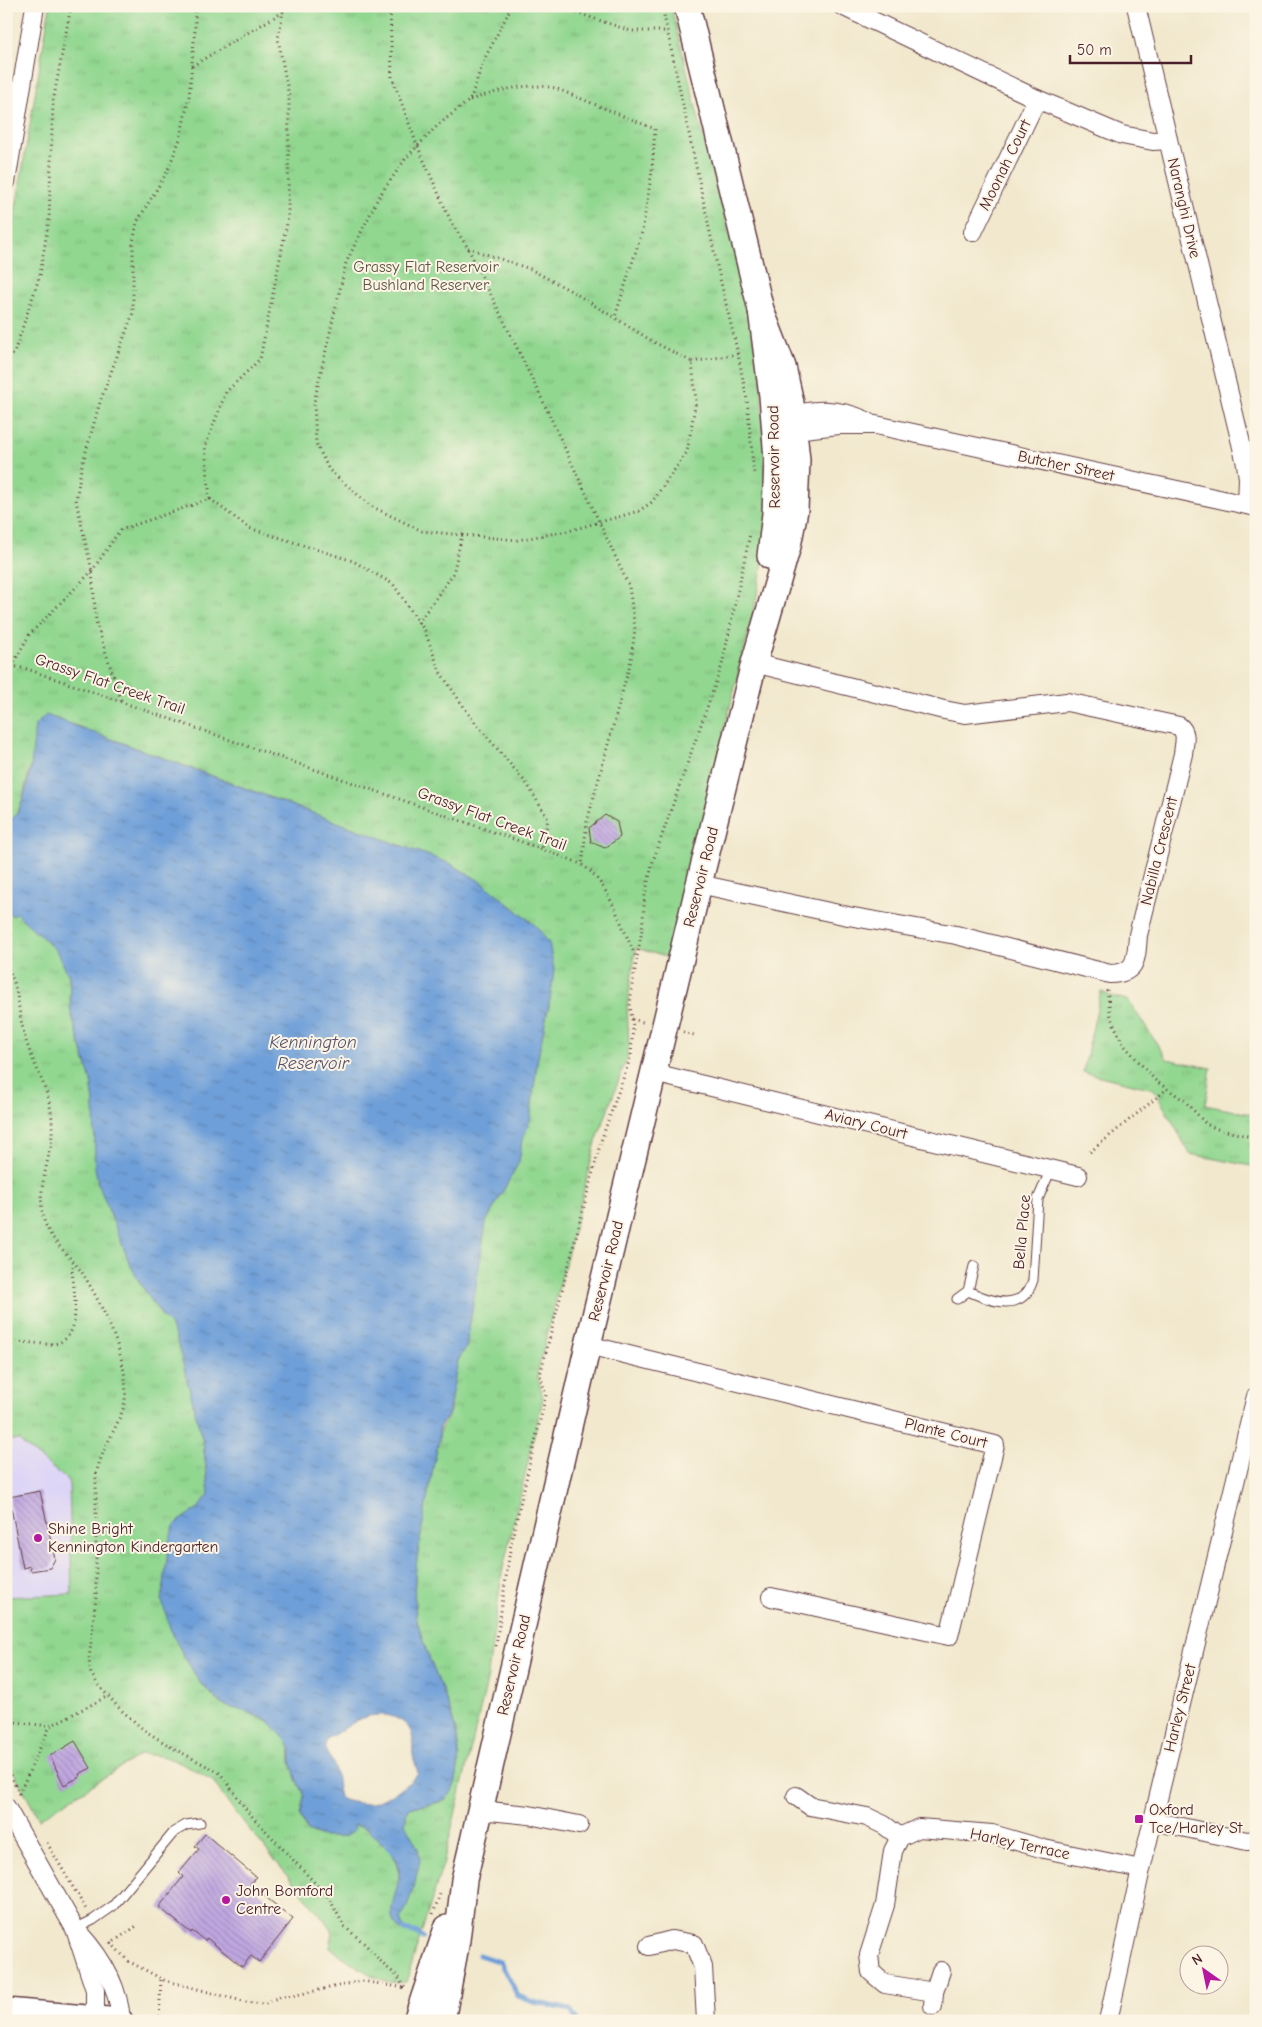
<svg xmlns="http://www.w3.org/2000/svg" width="1262" height="2027" font-family="'Comic Neue',sans-serif">
	<defs>
		<pattern id="park-tufts" width="24" height="20" patternUnits="userSpaceOnUse" patternTransform="scale(1.25)"><rect width="24" height="20" fill="#91d790"/><path d="M3 7l-1-3M5 7V3M7 7l1-3M15 17l-1-3M17 17v-4M19 17l1-3" fill="none" stroke="#7fb87c"/></pattern>
		<pattern id="water-ripples" width="26" height="14" patternUnits="userSpaceOnUse" patternTransform="scale(1.25)"><rect width="26" height="14" fill="#6e9fd8"/><path d="M2 4q2-2 4 0t4 0M15 11q2-2 4 0t4 0" fill="none" stroke="#5c81af"/></pattern>
		<pattern id="building-back-hatch" width="6" height="6" patternUnits="userSpaceOnUse" patternTransform="scale(1.25)"><rect width="6" height="6" fill="#c0a8e1"/><path d="M-1 5l2 2M0 0l6 6M5-1l2 2" fill="none" stroke="#9e88b7"/></pattern>
	</defs>
	<rect width="100%" height="100%" fill="#fcf5e5"/>
	<filter id="ink" filterUnits="userSpaceOnUse"><feTurbulence type="fractalNoise" baseFrequency=".02" numOctaves="2"/><feDisplacementMap in="SourceGraphic" scale="10" xChannelSelector="R" yChannelSelector="G"/><feConvolveMatrix kernelMatrix="1 2 1 2 8 2 1 2 1" color-interpolation-filters="sRGB"/></filter>
	<filter id="wash" filterUnits="userSpaceOnUse"><feTurbulence type="fractalNoise" baseFrequency=".0096" numOctaves="4" result="noise"/><feDisplacementMap in="SourceGraphic" scale="20" xChannelSelector="R" yChannelSelector="G"/><feGaussianBlur stdDeviation="1.12" result="paint"/><feColorMatrix in="noise" values="0 0 0 0 0 0 0 0 0 0 0 0 0 0 0 0 0 1.4 0 .05"/><feComposite in="paint" operator="in"/></filter>
	<g filter="url(#wash)">
		<rect width="100%" height="100%" fill="#f1e8cd"/>
		<path fill="#ddd5f6" d="M6 1440H20L22 1444 69 1480 72 1595 6 1597Z"/>
		<g fill="url(#park-tufts)" stroke="#6e7b5e">
			<path d="M50 6H671L711 168 739 269 761 373 768 536 755 605 669 958 636 948 627 1006 629 1045 627 1058 596 1142 537 1374 543 1398 502 1573 487 1681 444 1861 406 1982C381 1988 351 1961 330 1948L332 1929 235 1812 212 1780 180 1762 161 1756 141 1754 39 1819 6 1758V1597L72 1594 69 1481 22 1444 20 1440H6V908L12 916 16 913 56 950 69 976 71 1013 91 1081 94 1102 98 1183 130 1264 141 1285 164 1319 170 1325 176 1337 203 1442 209 1494 197 1510 180 1520 170 1628 182 1653 201 1684 218 1701 225 1706 241 1710 269 1721 288 1742 291 1747V1761L296 1779 304 1796 300 1816 305 1828 332 1837H344L352 1832 353 1825 368 1829C376 1839 396 1853 398 1866 403 1886 387 1905 394 1924L403 1927 400 1919 414 1887 410 1835 405 1824 407 1809C423 1802 446 1808 453 1789 476 1727 421 1666 415 1606 413 1581 417 1558 421 1534 426 1503 432 1471 439 1440 440 1422 443 1429 448 1416 457 1395 449 1367 466 1348L486 1222 519 1162 522 1140 530 1121 537 1062 551 994 554 969 536 926 483 883 451 864 55 718C47 734 38 750 31 766 23 787 25 810 6 826V266Z"/>
			<path d="M1101 991 1110 996 1128 1000 1167 1059 1211 1068 1205 1105 1256 1115V1167L1190 1154 1154 1089 1083 1072Z"/>
		</g>
		<path fill="url(#water-ripples)" stroke="#5c5f82" fill-rule="evenodd" d="M46 715 451 864 483 883 536 926 549 943 554 969 551 994 537 1062 530 1121 522 1140 519 1162 486 1222 466 1348 458 1360 448 1416 439 1427V1440C432 1471 426 1503 421 1534 417 1558 413 1582 415 1606 421 1666 476 1727 453 1789 446 1808 422 1802 407 1809L405 1824 418 1848 420 1860 414 1887 406 1909 400 1919 404 1930 403 1932C377 1915 405 1887 398 1864 393 1850 377 1840 368 1829L353 1825 354 1830 344 1837H321L308 1831 300 1816 304 1796 296 1779 291 1761V1747L288 1742 269 1721 241 1710 225 1706 201 1684 182 1653 170 1628 162 1601 169 1541 174 1526 180 1520 197 1510 209 1494 203 1442 176 1337 170 1325 164 1319 141 1285 130 1264 98 1183 95 1168 94 1102 91 1081 71 1013 69 976 56 950 16 913 12 916 6 908V826L18 812 23 800 31 768 35 725ZM385 1715C396 1716 410 1724 412 1735 414 1741 412 1748 413 1755 414 1761 417 1767 418 1774 408 1785 386 1800 372 1803 364 1805 348 1802 341 1799 336 1787 338 1775 333 1763 330 1757 326 1754 325 1748 325 1743 326 1741 329 1737 343 1731 355 1719 369 1716 374 1715 380 1715 385 1715Z"/>
		<g fill="none" stroke-linecap="round" stroke-linejoin="round">
			<g stroke="#6e9fd8" stroke-width="5">
				<path d="M404 1930 418 1933 423 1938"/>
				<path d="M479 1955 500 1962 518 1996 533 2002 570 2010 577 2021"/>
			</g>
		</g>
		<g id="blocks">
			<g fill="url(#building-back-hatch)">
				<path d="M605 815 617 822 620 837 605 848 591 842 589 828Z"/>
				<path d="M40 1491 55 1559 50 1568 31 1571 30 1566 23 1568 9 1497Z"/>
				<path d="M75 1741 91 1768 79 1774 80 1777 64 1785 50 1756Z"/>
				<path d="M205 1834 256 1877 250 1884 252 1886 293 1919 259 1962 251 1956 242 1967 207 1938 205 1941 192 1931 191 1933 159 1907 183 1877 179 1873 199 1849 195 1846Z"/>
			</g>
		</g>
	</g>
	<g filter="url(#ink)">
		<use href="#blocks" fill-opacity="0" stroke="#633d43" stroke-width="1"/>
		<g fill="none" stroke-linecap="round" stroke-linejoin="round">
			<g stroke="#633d43" stroke-width="11">
				<g id="service">
					<path d="M968 1291C992 1302 1023 1313 1033 1280L1038 1199 1051 1169"/>
					<path d="M957 1299 968 1291 974 1266"/>
					<path d="M75 1929 93 1920 113 1906 174 1832 186 1825 200 1823"/>
				</g>
			</g>
			<g stroke="#633d43" stroke-width="20">
				<g id="minor">
					<path d="M842 6 1037 99 1122 135 1153 141 1168 140"/>
					<path d="M1136 6 1246 464 1248 478 1247 505"/>
					<path d="M6 182 35 6"/>
					<path d="M973 232 1037 99"/>
					<path d="M783 420C809 406 841 409 867 421"/>
					<path d="M783 427 794 430 839 425H876L1256 507"/>
					<path d="M699 884 848 916 956 935 1110 974C1138 974 1136 957 1138 935L1183 754C1184 743 1188 733 1179 726L1067 702 965 714 944 710 754 663"/>
					<path d="M654 1073 1078 1176"/>
					<path d="M588 1345 995 1445 949 1636 771 1597"/>
					<path d="M796 1796 810 1806 867 1817 884 1825 900 1837"/>
					<path d="M6 1807 75 1929 95 1990V2019"/>
					<path d="M480 1810 529 1815 579 1825"/>
					<path d="M1153 1821 1247 1841 1256 1840"/>
					<path d="M79 1933C102 1958 119 1986 121 2021"/>
					<path d="M649 1946 672 1940 694 1944 703 1967 706 2021"/>
					<path d="M934 1992 885 1984 871 1972 869 1955 885 1905 893 1851 900 1837 919 1828 992 1834 1044 1849 1141 1869"/>
					<path d="M933 2006 934 1992 941 1971"/>
					<path d="M1108 2021 1141 1869 1256 1396"/>
				</g>
			</g>
			<g stroke="#633d43" stroke-width="28">
				<g id="secondary">
					<path d="M687 6 761 310 772 396 777 459 775 514 770 556"/>
					<path d="M6 2011 120 2021"/>
					<path d="M416 2021 447 1928"/>
					<path d="M442 2021 457 1940 464 1880 588 1345 699 884 754 663 788 546 795 510 797 460 791 403 783 367 761 310"/>
				</g>
			</g>
			<g stroke="#633d43" stroke-width="3" stroke-dasharray="1 4" stroke-linecap="butt">
				<path d="M284 6 278 39 289 96 288 218 260 359 226 392 205 447 210 499 120 530 92 571 29 635 12 666 27 669 542 849C555 855 570 858 582 865 609 881 623 932 637 959"/>
				<path d="M390 6 392 77 417 145 452 224 468 248 540 395 629 586 635 629 631 660 587 822 582 866"/>
				<path d="M557 6 631 31H667"/>
				<path d="M662 6 718 270 738 354 747 400 754 474"/>
				<path d="M192 66 283 12"/>
				<path d="M470 100C498 91 525 82 555 88L655 129 652 171 642 232 615 317"/>
				<path d="M692 362 738 354"/>
				<path d="M6 363 14 353 40 275 49 219 53 102 71 6"/>
				<path d="M210 499 249 528 353 561 393 584 425 631 440 672 473 720 527 784 548 819 542 849"/>
				<path d="M462 535 517 540 568 531 639 511 652 502 687 452 696 401 692 362 652 341 573 292 530 269 468 248"/>
				<path d="M418 623 453 574 462 535 422 531 371 506 329 470 316 443 314 402 346 263 378 198 406 158 439 124 470 100 484 60 512 6"/>
				<path d="M6 671 12 666"/>
				<path d="M121 700 96 622 92 571 76 501 81 469 100 402 133 313V243L137 222 167 172 180 139 189 97 195 29V6"/>
				<path d="M6 964C19 987 17 1005 23 1029 31 1067 55 1092 52 1134 50 1161 37 1188 43 1216 48 1240 70 1255 83 1274 103 1306 135 1370 123 1409 115 1432 101 1451 96 1475V1597L89 1660 91 1673 98 1685 120 1709 144 1730 171 1747 220 1773 248 1812 329 1898 344 1926 366 1945 384 1965 397 1976 405 1988"/>
				<path d="M1107 990 1111 1018 1123 1044 1156 1081 1185 1101 1206 1124 1217 1129 1256 1138"/>
				<path d="M632 1019 646 1023"/>
				<path d="M683 1032 694 1035"/>
				<path d="M1090 1152 1167 1089"/>
				<path d="M6 1344C21 1340 34 1344 49 1344 85 1345 74 1293 72 1270L74 1263"/>
				<path d="M496 1646 511 1543 546 1395 540 1375 601 1141 631 1056 633 1026 630 1006 632 986 642 930 645 895 653 861 722 665 750 534"/>
				<path d="M6 1721 50 1726 108 1696"/>
				<path d="M6 1766 20 1796"/>
				<path d="M19 1794 50 1726"/>
				<path d="M47 1843 87 1911"/>
				<path d="M433 1914 441 1891"/>
				<path d="M111 1943 128 1961 164 1980 246 2002 263 2004 282 1996 296 1995 362 1981 405 1988"/>
				<path d="M110 1944 138 1925"/>
				<path d="M159 2021 161 1979"/>
			</g>
			<use href="#service" stroke="#fff" stroke-width="9"/>
			<use href="#minor" stroke="#fff" stroke-width="18"/>
			<use href="#secondary" stroke="#fff" stroke-width="25"/>
		</g>
	</g>
	<g fill="#b5179e" stroke="#fcf5e5" stroke-width="2">
		<circle cx="38" cy="1538" r="5"/>
		<rect x="1134" y="1814" width="10" height="10" rx="2.5"/>
		<circle cx="226" cy="1900" r="5"/>
	</g>
	<g text-anchor="middle" dominant-baseline="central" stroke-width="4" stroke-linejoin="round" paint-order="stroke">
		<g font-size="16" fill="#4a1f2b" stroke="#fcf5e5">
			<text transform="translate(1005 165) rotate(-64)">Moonah Court</text>
			<text transform="translate(1184 208) rotate(77)">Naranghi Drive</text>
			<text transform="translate(774 457) rotate(-91)">Reservoir Road</text>
			<text transform="translate(1066 466) rotate(12)">Butcher Street</text>
			<text transform="translate(110 684) rotate(19)">Grassy Flat Creek Trail</text>
			<text transform="translate(492 819) rotate(20)">Grassy Flat Creek Trail</text>
			<text transform="translate(1159 851) rotate(-76)">Nabilla Crescent</text>
			<text transform="translate(701 877) rotate(-76)">Reservoir Road</text>
			<text transform="translate(866 1124) rotate(14)">Aviary Court</text>
			<text transform="translate(1022 1232) rotate(-85)">Bella Place</text>
			<text transform="translate(606 1271) rotate(-76)">Reservoir Road</text>
			<text transform="translate(946 1433) rotate(14)">Plante Court</text>
			<text transform="translate(514 1665) rotate(-77)">Reservoir Road</text>
			<text transform="translate(1180 1708) rotate(-76)">Harley Street</text>
			<text transform="translate(1020 1844) rotate(12)">Harley Terrace</text>
		</g>
		<g font-size="16" fill="#5f5649" stroke="#fcf5e5">
			<text x="426" y="267">Grassy Flat Reservoir<tspan x="426" dy="18">Bushland Reserver</tspan></text>
		</g>
		<g font-size="16" fill="#4a1f2b" stroke="#fcf5e5" text-anchor="start">
			<text x="48" y="1529">Shine Bright<tspan x="48" dy="18">Kennington Kindergarten</tspan></text>
			<text x="1149" y="1810">Oxford<tspan x="1149" dy="18">Tce/Harley St</tspan></text>
			<text x="236" y="1891">John Bomford<tspan x="236" dy="18">Centre</tspan></text>
		</g>
		<g font-size="18" font-style="italic" fill="#585270" stroke="#fcf5e5">
			<text x="313" y="1042">Kennington<tspan x="313" dy="21">Reservoir</tspan></text>
		</g>
	</g>
	<rect width="1262" height="2027" fill="none" stroke="#fcf5e5" stroke-width="25"/>
	<g transform="translate(1204 1970) rotate(327)"><circle r="24" fill="#fcf5e5" stroke="#b59f9b"/>
	<path d="M0-4L9 19L0 12L-9 19Z" fill="#b5179e"/>
	<text y="-8" font-size="14" font-weight="bold" text-anchor="middle" fill="#4a1f2b">N</text>
	</g>
	<path d="M1070 55v8h121v-8" fill="none" stroke="#4a1f2b" stroke-width="2.5"/>
	<text x="1077" y="55" font-size="15" fill="#4a1f2b" stroke="#fcf5e5" stroke-width="4" paint-order="stroke">50 m</text>
</svg>
